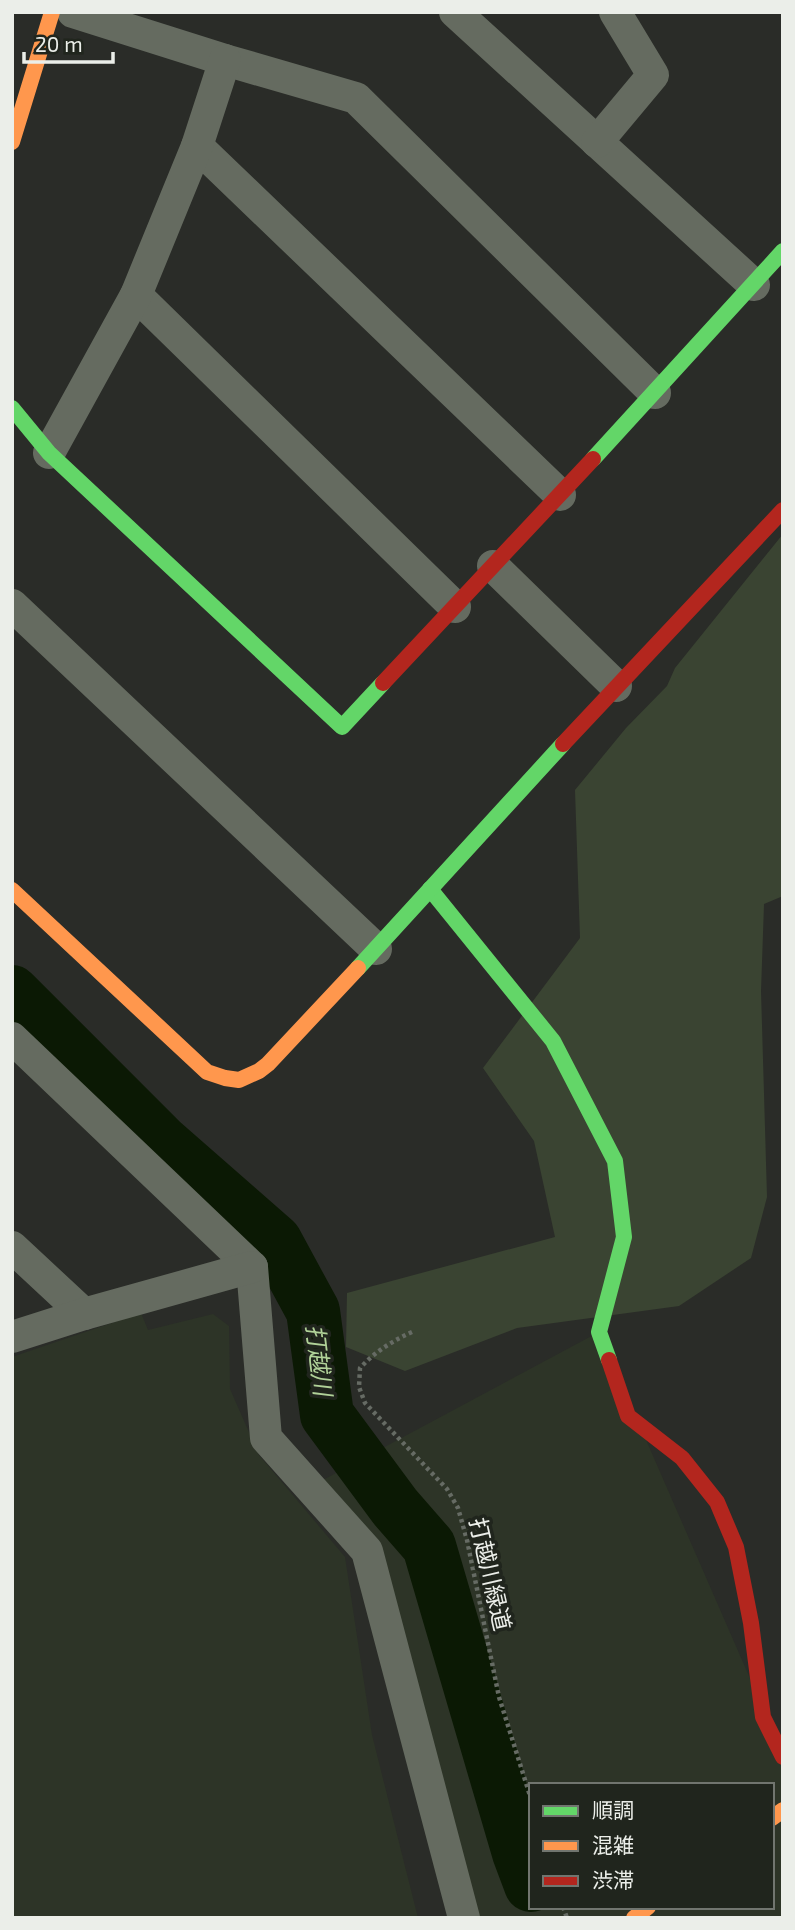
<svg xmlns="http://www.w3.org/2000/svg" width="795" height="1930" font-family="'Exo 2','Noto Sans JP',sans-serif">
	<rect width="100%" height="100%" fill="#2a2c28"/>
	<g fill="#2d3427" fill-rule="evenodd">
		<path d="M141 1313 148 1330 213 1314 229 1326 230 1389 259 1455 345 1557 372 1735 418 1918H12V1357Z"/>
		<path d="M599 1332 783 1754V1918H464L371 1563 310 1487ZM531 1785H772V1907H531Z"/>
	</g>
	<path fill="#3a4432" d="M783 534V896L764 904 761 991 767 1197 751 1258 679 1306 517 1328 405 1371 346 1347 347 1293 555 1237 534 1141 483 1068 580 938 575 790 626 728 667 686 675 668Z"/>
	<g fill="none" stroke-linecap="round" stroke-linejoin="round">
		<path stroke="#0b1904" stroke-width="54" d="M12 992 162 1142 275 1241 313 1311 327 1415 395 1507 429 1546 519 1853 531 1885"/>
		<g stroke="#666b64" stroke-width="4.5" stroke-dasharray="3.5 3.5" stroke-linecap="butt">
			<path d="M412 1332C392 1341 375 1352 360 1368L359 1387 365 1403 447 1489 458 1508 467 1540 499 1697 531 1799"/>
			<path d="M563 1907 567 1918"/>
		</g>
		<g stroke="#656b60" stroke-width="32">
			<path d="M73 12 225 60 356 98 655 393"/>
			<path d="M455 12 754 285"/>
			<path d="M597 142 653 75 615 12"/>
			<path d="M197 146 560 495"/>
			<path d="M136 295 455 607"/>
			<path d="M49 453 136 295 197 146 225 60"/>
			<path d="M493 566 616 686"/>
			<path d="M12 605 376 949"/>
			<path d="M12 1038 252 1267 266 1438 367 1551 464 1918"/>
			<path d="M12 1247 84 1314"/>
			<path d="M12 1337 84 1314 252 1267"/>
		</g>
		<g stroke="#63d668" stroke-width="16">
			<path d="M12 408 49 453 342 727 383 683"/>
			<path d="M593 459 783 251"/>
			<path d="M430 889 553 1041 615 1161 624 1237 599 1332 609 1360"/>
			<path d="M358 968 563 744"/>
		</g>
		<g stroke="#ff974d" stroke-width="16">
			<path d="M12 142 52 12"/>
			<path d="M12 890 207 1072 225 1078 239 1080 259 1071 268 1064 358 968"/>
			<path d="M772 1818 783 1810"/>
			<path d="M634 1918 648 1907"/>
		</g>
		<g stroke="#b3261e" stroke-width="16">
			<path d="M383 683 593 459"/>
			<path d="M563 744 783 510"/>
			<path d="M609 1360 628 1416 682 1458 717 1502 736 1547 751 1623 763 1717 783 1757"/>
		</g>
	</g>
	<g text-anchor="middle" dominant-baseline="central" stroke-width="7" stroke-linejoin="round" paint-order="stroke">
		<g font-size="23" fill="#ebeee9" stroke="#20251d">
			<text transform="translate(491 1574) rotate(77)">打越川緑道</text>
		</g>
		<g font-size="24" font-style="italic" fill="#b1d299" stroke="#20251d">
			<text transform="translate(320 1360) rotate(83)">打越川</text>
		</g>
	</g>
	<rect width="795" height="1930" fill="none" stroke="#ebeee9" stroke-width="28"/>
	<rect x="529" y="1783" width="245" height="126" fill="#20251d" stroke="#71756f" stroke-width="2"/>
	<rect x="543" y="1806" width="35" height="10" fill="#63d668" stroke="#71756f" stroke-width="2"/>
	<text x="592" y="1818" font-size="21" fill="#ebeee9">順調</text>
	<rect x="543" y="1841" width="35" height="10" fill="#ff974d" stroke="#71756f" stroke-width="2"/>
	<text x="592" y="1853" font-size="21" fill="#ebeee9">混雑</text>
	<rect x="543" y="1876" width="35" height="10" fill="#b3261e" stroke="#71756f" stroke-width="2"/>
	<text x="592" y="1888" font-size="21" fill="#ebeee9">渋滞</text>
	<path d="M24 52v10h89v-10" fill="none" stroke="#ebeee9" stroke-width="3.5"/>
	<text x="35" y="52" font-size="21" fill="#ebeee9" stroke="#20251d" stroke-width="5" paint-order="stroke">20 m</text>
</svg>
